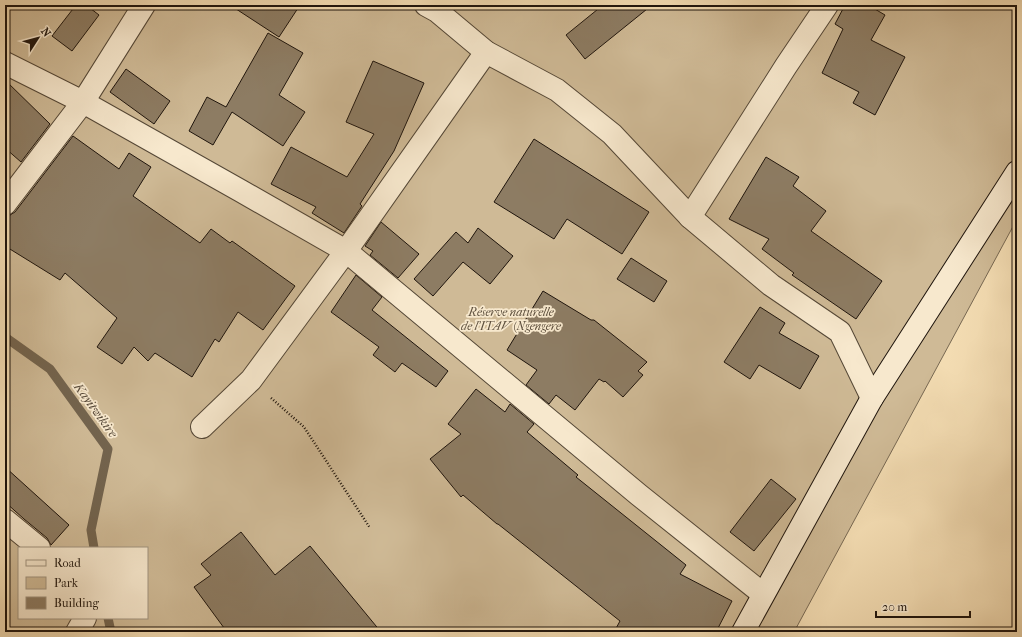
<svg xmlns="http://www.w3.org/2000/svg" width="1022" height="637" font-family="'IM FELL French Canon',serif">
	<rect width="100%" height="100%" fill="#f3dcb2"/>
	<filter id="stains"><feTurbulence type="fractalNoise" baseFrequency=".005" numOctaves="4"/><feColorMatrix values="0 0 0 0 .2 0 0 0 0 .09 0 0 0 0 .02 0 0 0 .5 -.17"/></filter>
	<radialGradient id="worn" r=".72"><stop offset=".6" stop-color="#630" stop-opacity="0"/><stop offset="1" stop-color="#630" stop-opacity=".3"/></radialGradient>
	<path fill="#cfba96" stroke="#776852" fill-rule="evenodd" d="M5 5H1017V219L794 632H5ZM19 548H147V618H19Z"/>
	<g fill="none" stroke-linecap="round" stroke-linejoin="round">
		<g stroke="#73644e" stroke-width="9">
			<path d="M5 337 50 369 108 449 91 530 94 548"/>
			<path d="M108 618 111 632"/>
		</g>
	</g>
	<g fill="#8d7c63" stroke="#1f150d">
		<path d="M76 5H86L99 15 72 51 52 36Z"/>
		<path d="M230 5H300L279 37Z"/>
		<path d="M603 5H652L585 59 566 35Z"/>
		<path d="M845 5H868L885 15 871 40 905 57 875 115 853 103 859 92 822 73 843 29 835 24Z"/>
		<path d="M268 33 303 53 279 95 305 112 283 146 232 112 213 145 189 131 207 97 226 107Z"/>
		<path d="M373 61 424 83 394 151 360 204 362 206 344 233 312 213 316 207 271 184 291 147 347 177 374 134 346 122Z"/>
		<path d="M126 69 170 101 154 124 110 92Z"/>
		<path d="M5 80 50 124 21 162 5 148Z"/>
		<path d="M73 136 119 169 129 153 151 167 133 196 200 243 211 229 230 243 232 241 295 286 263 330 238 312 219 342 215 339 192 377 155 353 148 361 134 347 122 364 97 347 117 318 65 273 60 280 5 246V223L10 215 15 212Z"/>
		<path d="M534 139 649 212 622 254 567 219 554 239 494 202Z"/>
		<path d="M766 157 799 177 793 186 826 211 811 231 882 281 856 319 792 275 794 273 762 249 769 239 729 219Z"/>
		<path d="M381 222 419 254 398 278 370 255 373 251 365 246Z"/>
		<path d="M478 228 513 256 490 284 463 262 433 296 414 279 456 232 468 243Z"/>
		<path d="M631 258 667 281 654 302 617 279Z"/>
		<path d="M356 275 382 297 372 310 448 371 436 387 402 363 395 372 373 355 379 347 331 312Z"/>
		<path d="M543 291 591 320H594L647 362 638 371 643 375 623 397 605 381 604 382 599 379 575 410 556 395 549 404 526 385 537 370 507 350Z"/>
		<path d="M760 307 785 323 779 333 819 356 800 389 759 365 750 379 724 362Z"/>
		<path d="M476 389 505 412 510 404 534 424 527 432 578 475 576 477 686 565 680 574 732 601 716 632H614L620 621 498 524H497L463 495 461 497 430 459 461 434 448 424Z"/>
		<path d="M5 467 69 525 51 545 47 538 24 519 5 502Z"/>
		<path d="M771 479 796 499 754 551 730 532Z"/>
		<path d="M241 532 275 575 310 546 381 632H227L194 587 211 575 201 564Z"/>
	</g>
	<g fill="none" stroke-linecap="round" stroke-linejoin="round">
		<g stroke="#544736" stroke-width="24">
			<g id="street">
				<path d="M426 5 437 11 486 52 557 90 612 134 690 217 771 285 840 332 872 398"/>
				<path d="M5 63 83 102 241 191 346 251 639 495 763 594"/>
				<path d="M5 204 83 102 144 5"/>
				<path d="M690 217 786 66 827 5"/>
				<path d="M202 427 251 380 346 251 486 52"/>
				<path d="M5 520 39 548"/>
				<path d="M77 632 85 618"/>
			</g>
		</g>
		<g stroke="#1f150d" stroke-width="24">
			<path id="secondary" d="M743 632 872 398 1017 172"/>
		</g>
		<path stroke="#1f150d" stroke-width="2.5" stroke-dasharray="1 2" stroke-linecap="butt" d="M271 398 304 427 370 528"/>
		<use href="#street" stroke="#f7e8cd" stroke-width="22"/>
		<use href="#secondary" stroke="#f7e8cd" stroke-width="22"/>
	</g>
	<g text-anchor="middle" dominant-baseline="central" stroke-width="3.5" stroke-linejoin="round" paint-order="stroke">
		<g font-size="12" font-style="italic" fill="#5d4f3d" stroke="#f7e8cd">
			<text x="511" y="312">Réserve naturelle<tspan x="511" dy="14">de l'ITAV (Ngengere</tspan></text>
		</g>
		<g font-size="13" font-style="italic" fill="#574939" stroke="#f7e8cd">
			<text transform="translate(96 410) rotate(54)">Kayitwikire</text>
		</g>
	</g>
	<rect width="1022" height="637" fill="none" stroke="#f3dcb2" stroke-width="20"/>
	<rect x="6" y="6" width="1010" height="625" fill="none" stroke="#1f150d" stroke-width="2"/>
	<rect x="10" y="10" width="1002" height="617" fill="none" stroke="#1f150d"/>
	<rect x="18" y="547" width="130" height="72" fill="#f7e8cd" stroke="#a19480"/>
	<rect x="26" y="560" width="20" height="6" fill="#f7e8cd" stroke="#a19480"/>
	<text x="54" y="567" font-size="12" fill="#1f150d">Road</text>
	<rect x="26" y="577" width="20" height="12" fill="#cfba96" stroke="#a19480"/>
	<text x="54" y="587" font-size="12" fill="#1f150d">Park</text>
	<rect x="26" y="597" width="20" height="12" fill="#8d7c63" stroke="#a19480"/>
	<text x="54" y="607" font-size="12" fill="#1f150d">Building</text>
	<g transform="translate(38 38) rotate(54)" stroke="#f7e8cd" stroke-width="3" paint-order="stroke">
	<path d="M0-3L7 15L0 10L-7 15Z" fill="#1f150d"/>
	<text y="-6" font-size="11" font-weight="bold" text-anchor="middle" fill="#1f150d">N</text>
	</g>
	<path d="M876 611v6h94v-6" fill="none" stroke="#1f150d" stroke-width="2"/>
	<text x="882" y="611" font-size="12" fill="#1f150d" stroke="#f7e8cd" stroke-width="3" paint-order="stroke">20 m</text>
	<rect width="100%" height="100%" filter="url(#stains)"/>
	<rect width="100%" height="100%" fill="url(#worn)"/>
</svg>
